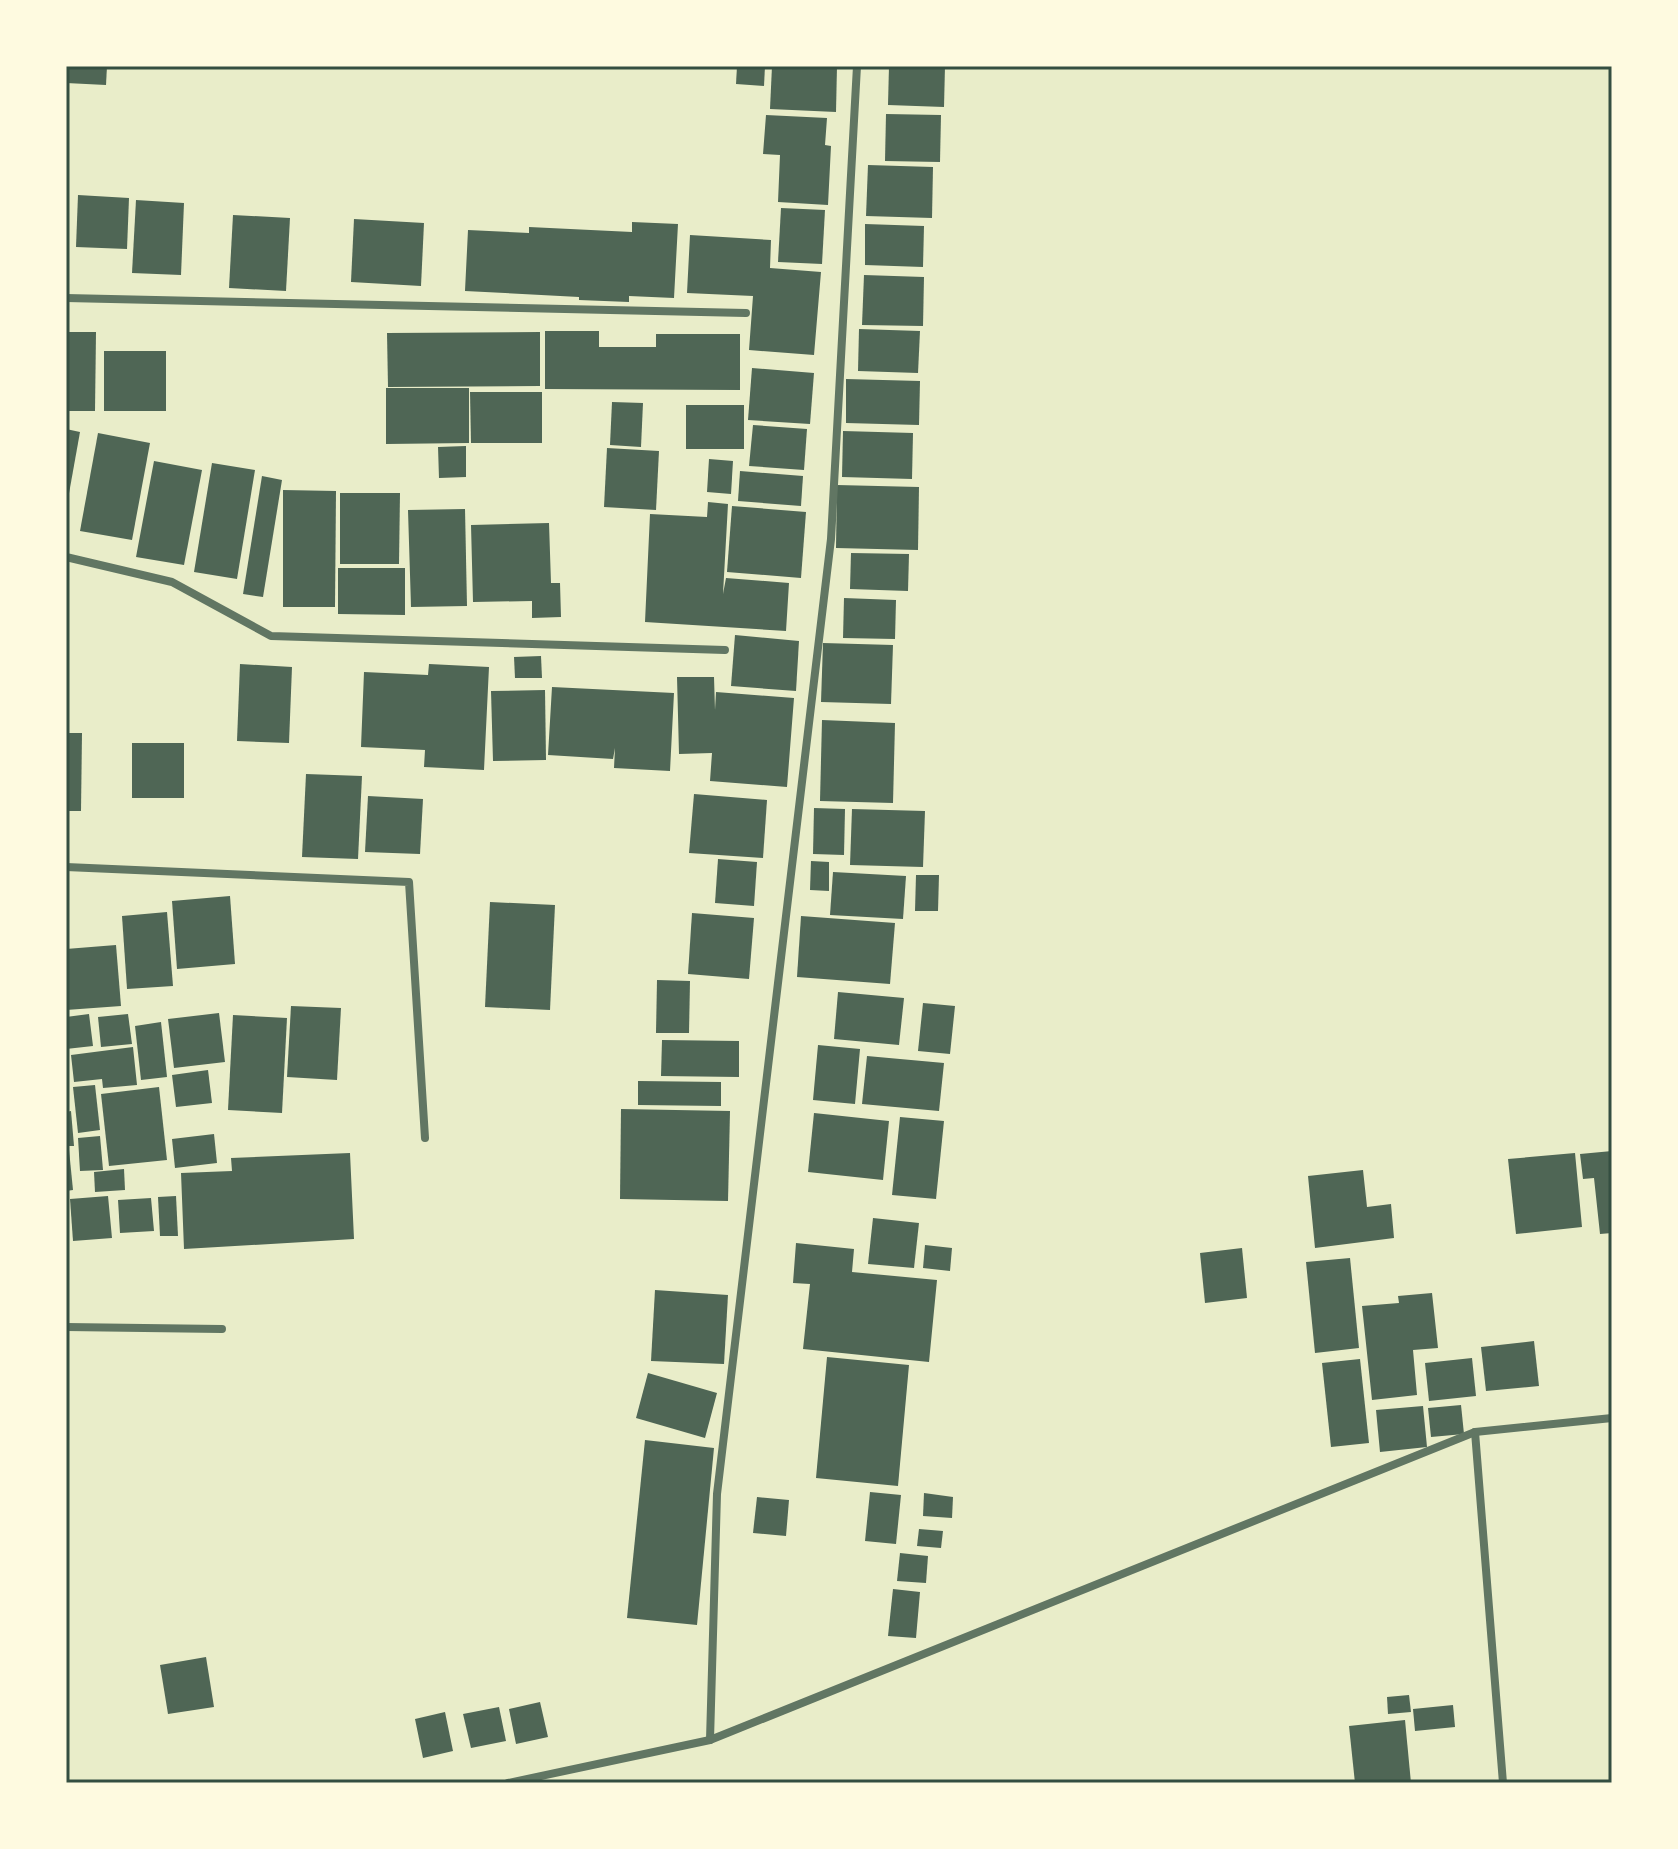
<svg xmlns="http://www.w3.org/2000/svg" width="1678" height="1849" font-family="'PT Sans Narrow',sans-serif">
	<rect width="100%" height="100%" fill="#e9edc9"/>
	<g fill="#4f6655">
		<path d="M66 66H107L106 85 66 83Z"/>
		<path d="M737 66H765L764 86 736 84Z"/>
		<path d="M772 66H837L836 112 770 109Z"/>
		<path d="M889 66H945L944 107 888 105Z"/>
		<path d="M886 114 941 115 940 162 885 161Z"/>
		<path d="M766 115 827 118 825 145 831 146 828 205 778 202 780 155 763 154Z"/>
		<path d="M868 165 933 167 932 218 866 216Z"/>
		<path d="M78 195 129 198 127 249 76 247Z"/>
		<path d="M136 200 184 203 181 275 132 273Z"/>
		<path d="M781 208 825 210 822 264 778 262Z"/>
		<path d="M233 215 290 218 286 291 229 288Z"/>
		<path d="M354 219 424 223 421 286 351 282Z"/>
		<path d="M632 222 678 224 674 298 629 296V302L579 300V297L465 291 468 230 529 233V227L632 232Z"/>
		<path d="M865 224 924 226 923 267 865 265Z"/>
		<path d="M690 235 771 240 770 268 821 272 814 355 749 350 753 296 687 293Z"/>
		<path d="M864 275 924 277 923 326 862 325Z"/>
		<path d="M859 329 920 331 918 373 858 371Z"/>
		<path d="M545 331H599V347H656V334H740V390L545 389Z"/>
		<path d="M66 332H96L95 411H66Z"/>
		<path d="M540 332V386L388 387 387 333Z"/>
		<rect x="104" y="351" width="62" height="60"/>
		<path d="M752 368 814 373 810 424 748 420Z"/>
		<path d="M846 379 920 381 919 425 846 423Z"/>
		<path d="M386 388H469V443L386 444Z"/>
		<path d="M470 392H542V443H471Z"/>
		<path d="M612 402 643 403 641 447 610 445Z"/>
		<rect x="686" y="405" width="58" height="44"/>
		<path d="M753 425 807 429 804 470 749 466Z"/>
		<path d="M66 429 80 432 68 499H66Z"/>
		<path d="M843 431 913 433 912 479 842 477Z"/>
		<path d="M98 433 150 443 132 540 80 531Z"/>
		<path d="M466 446V477L439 478 438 447Z"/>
		<path d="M607 448 659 451 656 510 604 507Z"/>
		<path d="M709 459 733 461 731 494 707 492Z"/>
		<path d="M154 461 202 470 184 565 136 557Z"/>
		<path d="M212 463 255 470 237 579 194 572Z"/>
		<path d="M740 471 803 476 801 506 738 501Z"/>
		<path d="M262 476 282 480 263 597 243 594Z"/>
		<path d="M837 485 919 487 918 550 836 548Z"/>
		<path d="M283 490 336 491 335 607H283Z"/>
		<path d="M340 493H400L399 564H340Z"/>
		<path d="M708 502 728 504 723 594 726 578 789 583 786 631 645 622 650 514 707 517Z"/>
		<path d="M732 506 806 512 801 578 727 572Z"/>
		<path d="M465 509 467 606 411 607 408 510Z"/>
		<path d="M549 523 551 583H560L561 617 532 618V601L473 602 471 525Z"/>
		<path d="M851 553 909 554 908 591 850 589Z"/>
		<path d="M338 568H405V615L338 614Z"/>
		<path d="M844 598 896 600 895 639 843 638Z"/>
		<path d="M735 635 799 641 796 691 731 686Z"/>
		<path d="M823 643 893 645 891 704 821 702Z"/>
		<path d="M541 656 542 678H515L514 657Z"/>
		<path d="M240 664 292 667 289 743 237 741Z"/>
		<path d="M429 664 489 667 484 770 424 767 425 750 361 747 364 672 428 675Z"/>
		<path d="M677 677H714L715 710 716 692 794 698 787 787 710 781 712 753 679 754Z"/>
		<path d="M552 687 674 693 670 771 614 768 615 748 613 759 548 755Z"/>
		<path d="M545 690 546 760 493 761 491 691Z"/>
		<path d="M822 720 895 723 893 803 820 801Z"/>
		<path d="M66 733H82L81 811H66Z"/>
		<rect x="132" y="743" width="52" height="55"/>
		<path d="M306 774 362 776 358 859 302 857Z"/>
		<path d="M694 794 767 800 763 858 689 853Z"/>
		<path d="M368 796 423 799 420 854 365 852Z"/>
		<path d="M814 808 845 809 844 855 813 854Z"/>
		<path d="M852 809 925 811 923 867 850 865Z"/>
		<path d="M718 859 757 862 754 906 715 903Z"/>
		<path d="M811 861 829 862V891L810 890Z"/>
		<path d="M833 872 906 876 903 919 830 915Z"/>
		<path d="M916 875H939L938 911H915Z"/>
		<path d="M230 896 235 964 177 969 172 901Z"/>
		<path d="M490 902 555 905 550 1010 485 1007Z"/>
		<path d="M167 912 173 986 127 989 122 916Z"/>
		<path d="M692 913 754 918 749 979 688 974Z"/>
		<path d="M801 916 895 923 890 984 797 977Z"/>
		<path d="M116 945 121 1006 66 1010V949Z"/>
		<path d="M657 980 690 981 689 1033H656Z"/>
		<path d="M838 992 904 998 899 1045 834 1039Z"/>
		<path d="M923 1003 955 1006 950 1054 918 1051Z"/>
		<path d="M291 1006 341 1008 337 1080 287 1077Z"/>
		<path d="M219 1013 225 1062 174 1068 168 1019Z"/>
		<path d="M89 1014 93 1046 66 1049V1017Z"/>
		<path d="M128 1014 132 1044 101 1047 98 1017Z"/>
		<path d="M233 1015 287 1018 282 1113 228 1110Z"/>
		<path d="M161 1022 167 1077 141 1080 135 1026Z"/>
		<path d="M662 1040 739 1041V1077L661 1076Z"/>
		<path d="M818 1045 860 1049 855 1104 813 1100Z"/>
		<path d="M133 1047 137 1085 103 1088 102 1079 74 1082 71 1055Z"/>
		<path d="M867 1056 944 1063 939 1111 862 1104Z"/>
		<path d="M208 1070 212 1103 176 1107 172 1075Z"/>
		<path d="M638 1081 721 1082V1106L638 1105Z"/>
		<path d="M95 1085 100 1130 78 1133 73 1087Z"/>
		<path d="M159 1087 167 1160 109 1166 101 1094Z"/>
		<path d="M621 1109 730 1111 728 1201 620 1199Z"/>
		<path d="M71 1111 74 1146H66V1112Z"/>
		<path d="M814 1113 889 1121 883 1180 808 1172Z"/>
		<path d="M900 1117 944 1121 936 1199 892 1195Z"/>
		<path d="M214 1134 217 1163 175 1168 172 1139Z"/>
		<path d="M100 1136 103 1170 80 1171 78 1138Z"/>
		<path d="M66 1150H69L73 1190 66 1191Z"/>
		<path d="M1612 1151V1233L1600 1234 1594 1178 1583 1179 1580 1154Z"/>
		<path d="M350 1153 354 1239 184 1249 181 1173 232 1171 231 1158Z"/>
		<path d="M1575 1153 1582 1227 1516 1234 1508 1159Z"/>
		<path d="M124 1169 125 1190 95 1192 94 1172Z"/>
		<path d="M1363 1170 1367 1207 1391 1204 1394 1238 1315 1248 1308 1176Z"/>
		<path d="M108 1196 112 1238 73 1241 70 1199Z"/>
		<path d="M176 1196 178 1236H160L158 1197Z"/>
		<path d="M151 1198 154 1231 120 1233 118 1200Z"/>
		<path d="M873 1218 919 1223 914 1268 868 1264Z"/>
		<path d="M796 1243 854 1249 852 1272 937 1280 929 1362 803 1349 810 1284 793 1283Z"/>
		<path d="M925 1245 952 1248 950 1271 923 1268Z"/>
		<path d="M1242 1248 1247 1298 1205 1303 1200 1253Z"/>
		<path d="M1350 1258 1359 1348 1315 1353 1306 1262Z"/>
		<path d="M655 1290 728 1295 724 1364 651 1361Z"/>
		<path d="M1432 1293 1438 1348 1413 1350 1417 1395 1372 1400 1362 1306 1399 1303 1398 1296Z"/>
		<path d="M1534 1341 1539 1386 1486 1391 1481 1347Z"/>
		<path d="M827 1357 909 1365 898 1486 816 1478Z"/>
		<path d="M1472 1358 1476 1396 1429 1401 1425 1363Z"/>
		<path d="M1360 1359 1369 1443 1331 1447 1322 1363Z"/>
		<path d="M648 1373 717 1393 705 1438 636 1418Z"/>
		<path d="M1461 1405 1464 1434 1431 1437 1428 1408Z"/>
		<path d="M1423 1406 1427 1447 1380 1452 1376 1410Z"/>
		<path d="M645 1440 714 1448 697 1625 627 1618Z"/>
		<path d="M870 1492 901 1495 896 1544 865 1541Z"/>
		<path d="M924 1493 953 1497 952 1518 923 1516Z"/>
		<path d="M757 1497 789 1500 786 1536 753 1533Z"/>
		<path d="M919 1529 943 1531 941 1548 917 1546Z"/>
		<path d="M900 1553 928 1556 926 1583 897 1581Z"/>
		<path d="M893 1589 920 1592 916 1638 888 1636Z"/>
		<path d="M206 1657 214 1707 168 1714 160 1665Z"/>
		<path d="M1409 1695 1411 1712 1388 1714 1387 1697Z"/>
		<path d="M540 1702 548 1737 516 1744 509 1709Z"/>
		<path d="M1453 1705 1455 1727 1415 1731 1413 1709Z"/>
		<path d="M499 1707 506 1741 471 1748 463 1714Z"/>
		<path d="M445 1712 453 1751 423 1758 415 1719Z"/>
		<path d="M1405 1720 1411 1783H1355L1349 1726Z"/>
	</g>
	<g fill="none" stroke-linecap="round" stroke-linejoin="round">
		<g stroke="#617663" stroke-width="8">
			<path d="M66 298 746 313"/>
			<path d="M66 557 172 582 271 636 725 650"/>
			<path d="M66 867 409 882 425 1138"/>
			<path d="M66 1327 222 1329"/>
			<path d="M1475 1432 1503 1783"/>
			<path d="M710 1740 717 1494 831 539 857 66"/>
			<path d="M508 1783 710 1740 1475 1432 1612 1418"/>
		</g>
	</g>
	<rect width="1678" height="1849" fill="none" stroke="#fefae0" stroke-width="136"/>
	<rect x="68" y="68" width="1542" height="1713" fill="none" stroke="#344e41" stroke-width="3"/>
</svg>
